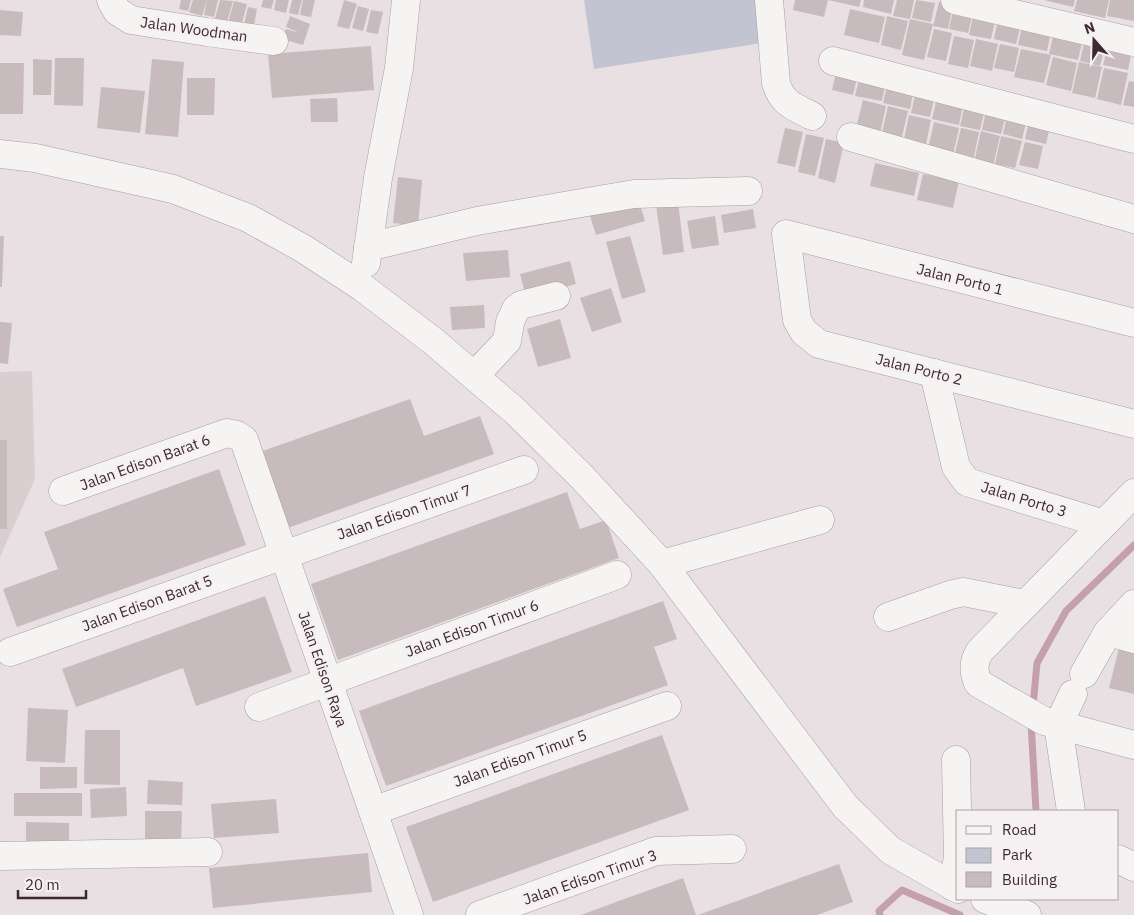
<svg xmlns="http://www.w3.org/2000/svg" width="1134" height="915" font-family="'IBM Plex Sans',sans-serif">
	<rect width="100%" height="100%" fill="#e8e0e2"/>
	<path fill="#d9cfd1" d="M32 371 35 479 0 557V372Z"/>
	<path fill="#c2c4d1" d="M584 0H756L762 43 594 69Z"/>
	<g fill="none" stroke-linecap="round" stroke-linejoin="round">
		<g stroke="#c49fad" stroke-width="7">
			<path d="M1033 706 1037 663 1066 611 1134 545"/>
			<path d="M1031 722 1036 811"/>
			<path d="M880 915 879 911 902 890 960 915"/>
		</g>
	</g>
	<g fill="#c7bbbe">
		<path d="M181 0H191L188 11 179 9Z"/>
		<path d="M193 0H207L202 16 189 12Z"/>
		<path d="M207 0H218L214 17 204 15Z"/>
		<path d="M220 0 233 1 227 22 215 19Z"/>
		<path d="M263 0H274L271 9 261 7Z"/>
		<path d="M276 0H289L286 13 274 10Z"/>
		<path d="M292 0H302L298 15 289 13Z"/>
		<path d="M303 0H315L311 17 300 15Z"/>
		<path d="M344 0 357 4 349 29 337 26Z"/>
		<path d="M795 0H861L859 7 828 0 824 17 793 10Z"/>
		<path d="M864 0H894L891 14 863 7Z"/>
		<path d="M897 0H914L910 19 933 24 924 60 902 55 910 19 893 16Z"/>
		<path d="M916 0 935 3 931 22 912 18Z"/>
		<path d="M1044 0H1075L1073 7Z"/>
		<path d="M1077 0H1109L1105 18 1074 11Z"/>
		<path d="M1110 0H1134V21L1107 16Z"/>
		<path d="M234 1 247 4 241 26 228 23Z"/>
		<path d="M939 2 953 6 948 29 933 26Z"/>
		<path d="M358 6 369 9 363 31 352 28Z"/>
		<path d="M248 7 257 9 253 31 243 29Z"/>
		<path d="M954 7 973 12 968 33 949 29Z"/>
		<path d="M850 9 885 17 879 43 844 35Z"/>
		<path d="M0 10 23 12 21 36 0 35Z"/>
		<path d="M371 10 383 12 378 34 366 32Z"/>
		<path d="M974 12 996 17 991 39 969 35Z"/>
		<path d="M290 16 310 24 303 45 282 39 286 29 300 33 286 27Z"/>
		<path d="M887 16 908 21 901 50 881 45Z"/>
		<path d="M998 19 1021 24 1016 44 994 39Z"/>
		<path d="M1022 26 1051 32 1047 51 1018 45Z"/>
		<path d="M934 29 952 33 946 61 927 57Z"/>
		<path d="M1054 32 1083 39 1078 60 1049 54Z"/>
		<path d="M954 36 974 40 968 68 948 64Z"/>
		<path d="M976 39 998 44 992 71 970 66Z"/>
		<path d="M1085 39 1106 43 1100 66 1080 61Z"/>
		<path d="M1000 44 1019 48 1014 72 994 68Z"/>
		<path d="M371 46 374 90 272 98 268 54Z"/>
		<path d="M1108 46 1132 51 1128 70 1103 65Z"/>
		<path d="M1021 49 1051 55 1044 83 1014 77Z"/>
		<path d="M1053 57 1077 63 1071 91 1046 85Z"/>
		<path d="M55 58H84L83 106 54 105Z"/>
		<path d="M33 59 52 60 51 95H33Z"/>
		<path d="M152 59 184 62 178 137 145 134Z"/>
		<path d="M1079 62 1102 67 1095 98 1072 93Z"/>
		<path d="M0 63H24L23 114H0Z"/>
		<path d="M838 65 859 70 853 95 832 90Z"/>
		<path d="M1104 68 1128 73 1121 105 1097 99Z"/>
		<path d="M861 71 887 76 882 101 855 96Z"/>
		<path d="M187 78H215L214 115H187Z"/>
		<path d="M889 78 915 84 910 109 883 103Z"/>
		<path d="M1129 81 1134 82V107L1123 105Z"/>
		<path d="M917 86 936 91 930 117 911 113Z"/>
		<path d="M101 87 145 91 140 133 97 128Z"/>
		<path d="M938 93 964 99 959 125 932 119Z"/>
		<path d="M337 98 338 122H311L310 99Z"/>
		<path d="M863 100 886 106 880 133 856 128Z"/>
		<path d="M966 100 986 105 980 130 960 126Z"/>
		<path d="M888 106 908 111 902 137 882 133Z"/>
		<path d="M987 106 1007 111 1001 134 982 130Z"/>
		<path d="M1008 111 1028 115 1022 139 1003 134Z"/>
		<path d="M909 115 931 120 926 144 904 139Z"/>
		<path d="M1030 117 1051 122 1046 144 1025 139Z"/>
		<path d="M934 122 959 128 953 155 928 149Z"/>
		<path d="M785 128 803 132 795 167 777 163Z"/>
		<path d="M961 128 979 132 973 161 954 157Z"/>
		<path d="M981 131 1000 136 993 166 974 162Z"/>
		<path d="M806 134 824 138 815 176 798 172Z"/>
		<path d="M1001 136 1022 141 1015 168 995 164Z"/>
		<path d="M826 139 844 143 835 183 818 178Z"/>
		<path d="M1025 142 1043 146 1038 169 1019 165Z"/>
		<path d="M875 163 919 173 914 196 870 186Z"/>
		<path d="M923 174 959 181 953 208 917 200Z"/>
		<path d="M398 177 422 180 418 226 393 223Z"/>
		<path d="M639 201 645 221 596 235 590 216Z"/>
		<path d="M678 202 684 252 663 255 656 205Z"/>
		<path d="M753 209 756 228 724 233 721 215Z"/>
		<path d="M715 216 719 245 692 249 687 221Z"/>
		<path d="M0 236H4L2 287H0Z"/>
		<path d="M630 236 646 292 622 299 606 242Z"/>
		<path d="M508 250 510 277 466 281 463 253Z"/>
		<path d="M570 261 576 284 526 297 520 274Z"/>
		<path d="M611 288 622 322 592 332 580 298Z"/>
		<path d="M484 305 485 328 452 330 450 307Z"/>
		<path d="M560 319 571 358 538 367 527 329Z"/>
		<path d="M0 322 12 323 8 364 0 363Z"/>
		<path d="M410 399 424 436 480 416 494 454 285 529 257 453Z"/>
		<rect x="0" y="440" width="7" height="89"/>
		<path d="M219 469 246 545 17 627 3 589 58 569 44 532Z"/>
		<path d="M567 492 580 529 606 520 619 558 338 660 311 584Z"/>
		<path d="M265 596 292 672 196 706 183 668 76 707 62 669Z"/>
		<path d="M663 601 677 639 654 647 668 685 386 786 359 711Z"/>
		<path d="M1119 648 1134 652V694L1109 688Z"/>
		<path d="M28 708 68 710 65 763 26 761Z"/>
		<path d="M85 730H120V785L84 784Z"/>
		<path d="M662 735 689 810 433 902 406 827Z"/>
		<path d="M40 767H77V788L40 789Z"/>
		<path d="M148 780 183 782 182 805 147 804Z"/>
		<path d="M126 787 127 816 91 818 90 789Z"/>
		<rect x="14" y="793" width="68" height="23"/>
		<path d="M276 799 279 833 214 838 211 804Z"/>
		<path d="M145 811H182L181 843H145Z"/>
		<path d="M26 822 69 823V851H26Z"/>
		<path d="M368 853 372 892 213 908 209 868Z"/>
		<path d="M839 864 853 902 828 911 817 915H698Z"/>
		<path d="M683 878 696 915H581L627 898Z"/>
	</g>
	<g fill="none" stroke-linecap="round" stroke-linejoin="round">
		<g stroke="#aa9ea2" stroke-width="29">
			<g id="minor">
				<path d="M111 0 117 11 131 20 207 32 274 41"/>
				<path d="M769 0 776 83C782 104 795 107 812 116"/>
				<path d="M955 0 1134 42"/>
				<path d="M833 61 1134 139"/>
				<path d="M851 137 1134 219"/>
				<path d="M0 154 35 158 173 189 248 218 304 249 362 287 433 341 515 411 582 477 662 564 845 806 890 850 958 889"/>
				<path d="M368 247 477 221 634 194 748 191"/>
				<path d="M366 263 378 178 399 68 406 0"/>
				<path d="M1134 323 786 234 797 320 804 332 819 344 1134 424"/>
				<path d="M934 373 956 467 967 482 1104 524"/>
				<path d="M474 376 507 341 510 322 516 309 521 305 556 296"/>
				<path d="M63 491 227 433 237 435 244 440 409 915"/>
				<path d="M1134 493 980 651C973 662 973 671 978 683L1044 721 1134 745"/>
				<path d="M662 564 820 520"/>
				<path d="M1134 604 1108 632 1134 639"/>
				<path d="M888 617 950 595 963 592 1024 604"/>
				<path d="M10 652 524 470"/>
				<path d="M1084 674 1108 632"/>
				<path d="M259 707 617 575"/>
				<path d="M373 811 667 706"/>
				<path d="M1071 811 1058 725 1073 694"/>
				<path d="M0 856 208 852"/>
				<path d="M1118 859 1134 867"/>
				<path d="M952 886 958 858 956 760"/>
				<path d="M985 899 1027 915"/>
				<path d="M480 915 656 851 732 849"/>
			</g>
		</g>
		<use href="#minor" stroke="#f6f3f3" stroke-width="28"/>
	</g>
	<g text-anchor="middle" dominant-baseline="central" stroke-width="5" stroke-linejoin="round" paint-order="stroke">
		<g font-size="15" fill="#3d2a2f" stroke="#f5f0f1">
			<text transform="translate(194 29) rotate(8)">Jalan Woodman</text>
			<text transform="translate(960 279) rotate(14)">Jalan Porto 1</text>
			<text transform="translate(919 369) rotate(14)">Jalan Porto 2</text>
			<text transform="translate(145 462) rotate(-20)">Jalan Edison Barat 6</text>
			<text transform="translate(1024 499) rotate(17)">Jalan Porto 3</text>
			<text transform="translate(404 512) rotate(-19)">Jalan Edison Timur 7</text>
			<text transform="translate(147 603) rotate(-20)">Jalan Edison Barat 5</text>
			<text transform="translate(472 628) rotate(-20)">Jalan Edison Timur 6</text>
			<text transform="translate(323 669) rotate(71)">Jalan Edison Raya</text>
			<text transform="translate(520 758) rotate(-20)">Jalan Edison Timur 5</text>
			<text transform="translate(590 877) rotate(-19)">Jalan Edison Timur 3</text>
		</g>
	</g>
	<rect x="956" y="810" width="162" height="90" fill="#f5f0f1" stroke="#aba1a3"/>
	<rect x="966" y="826" width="25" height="8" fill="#f6f3f3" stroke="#aba1a3"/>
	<text x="1002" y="835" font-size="15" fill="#3d2a2f">Road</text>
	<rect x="966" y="848" width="25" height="15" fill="#c2c4d1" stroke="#aba1a3"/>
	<text x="1002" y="860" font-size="15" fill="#3d2a2f">Park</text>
	<rect x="966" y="872" width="25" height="15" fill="#c7bbbe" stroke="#aba1a3"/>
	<text x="1002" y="885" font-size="15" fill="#3d2a2f">Building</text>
	<g transform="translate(1094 40) rotate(340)" stroke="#f5f0f1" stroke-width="4" paint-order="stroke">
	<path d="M0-4L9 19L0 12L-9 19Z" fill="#3d2a2f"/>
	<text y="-8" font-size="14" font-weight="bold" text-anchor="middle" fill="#3d2a2f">N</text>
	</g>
	<path d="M18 890v8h68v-8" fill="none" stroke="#3d2a2f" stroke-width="2.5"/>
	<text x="25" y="890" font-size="15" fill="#3d2a2f" stroke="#f5f0f1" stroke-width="4" paint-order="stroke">20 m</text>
</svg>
